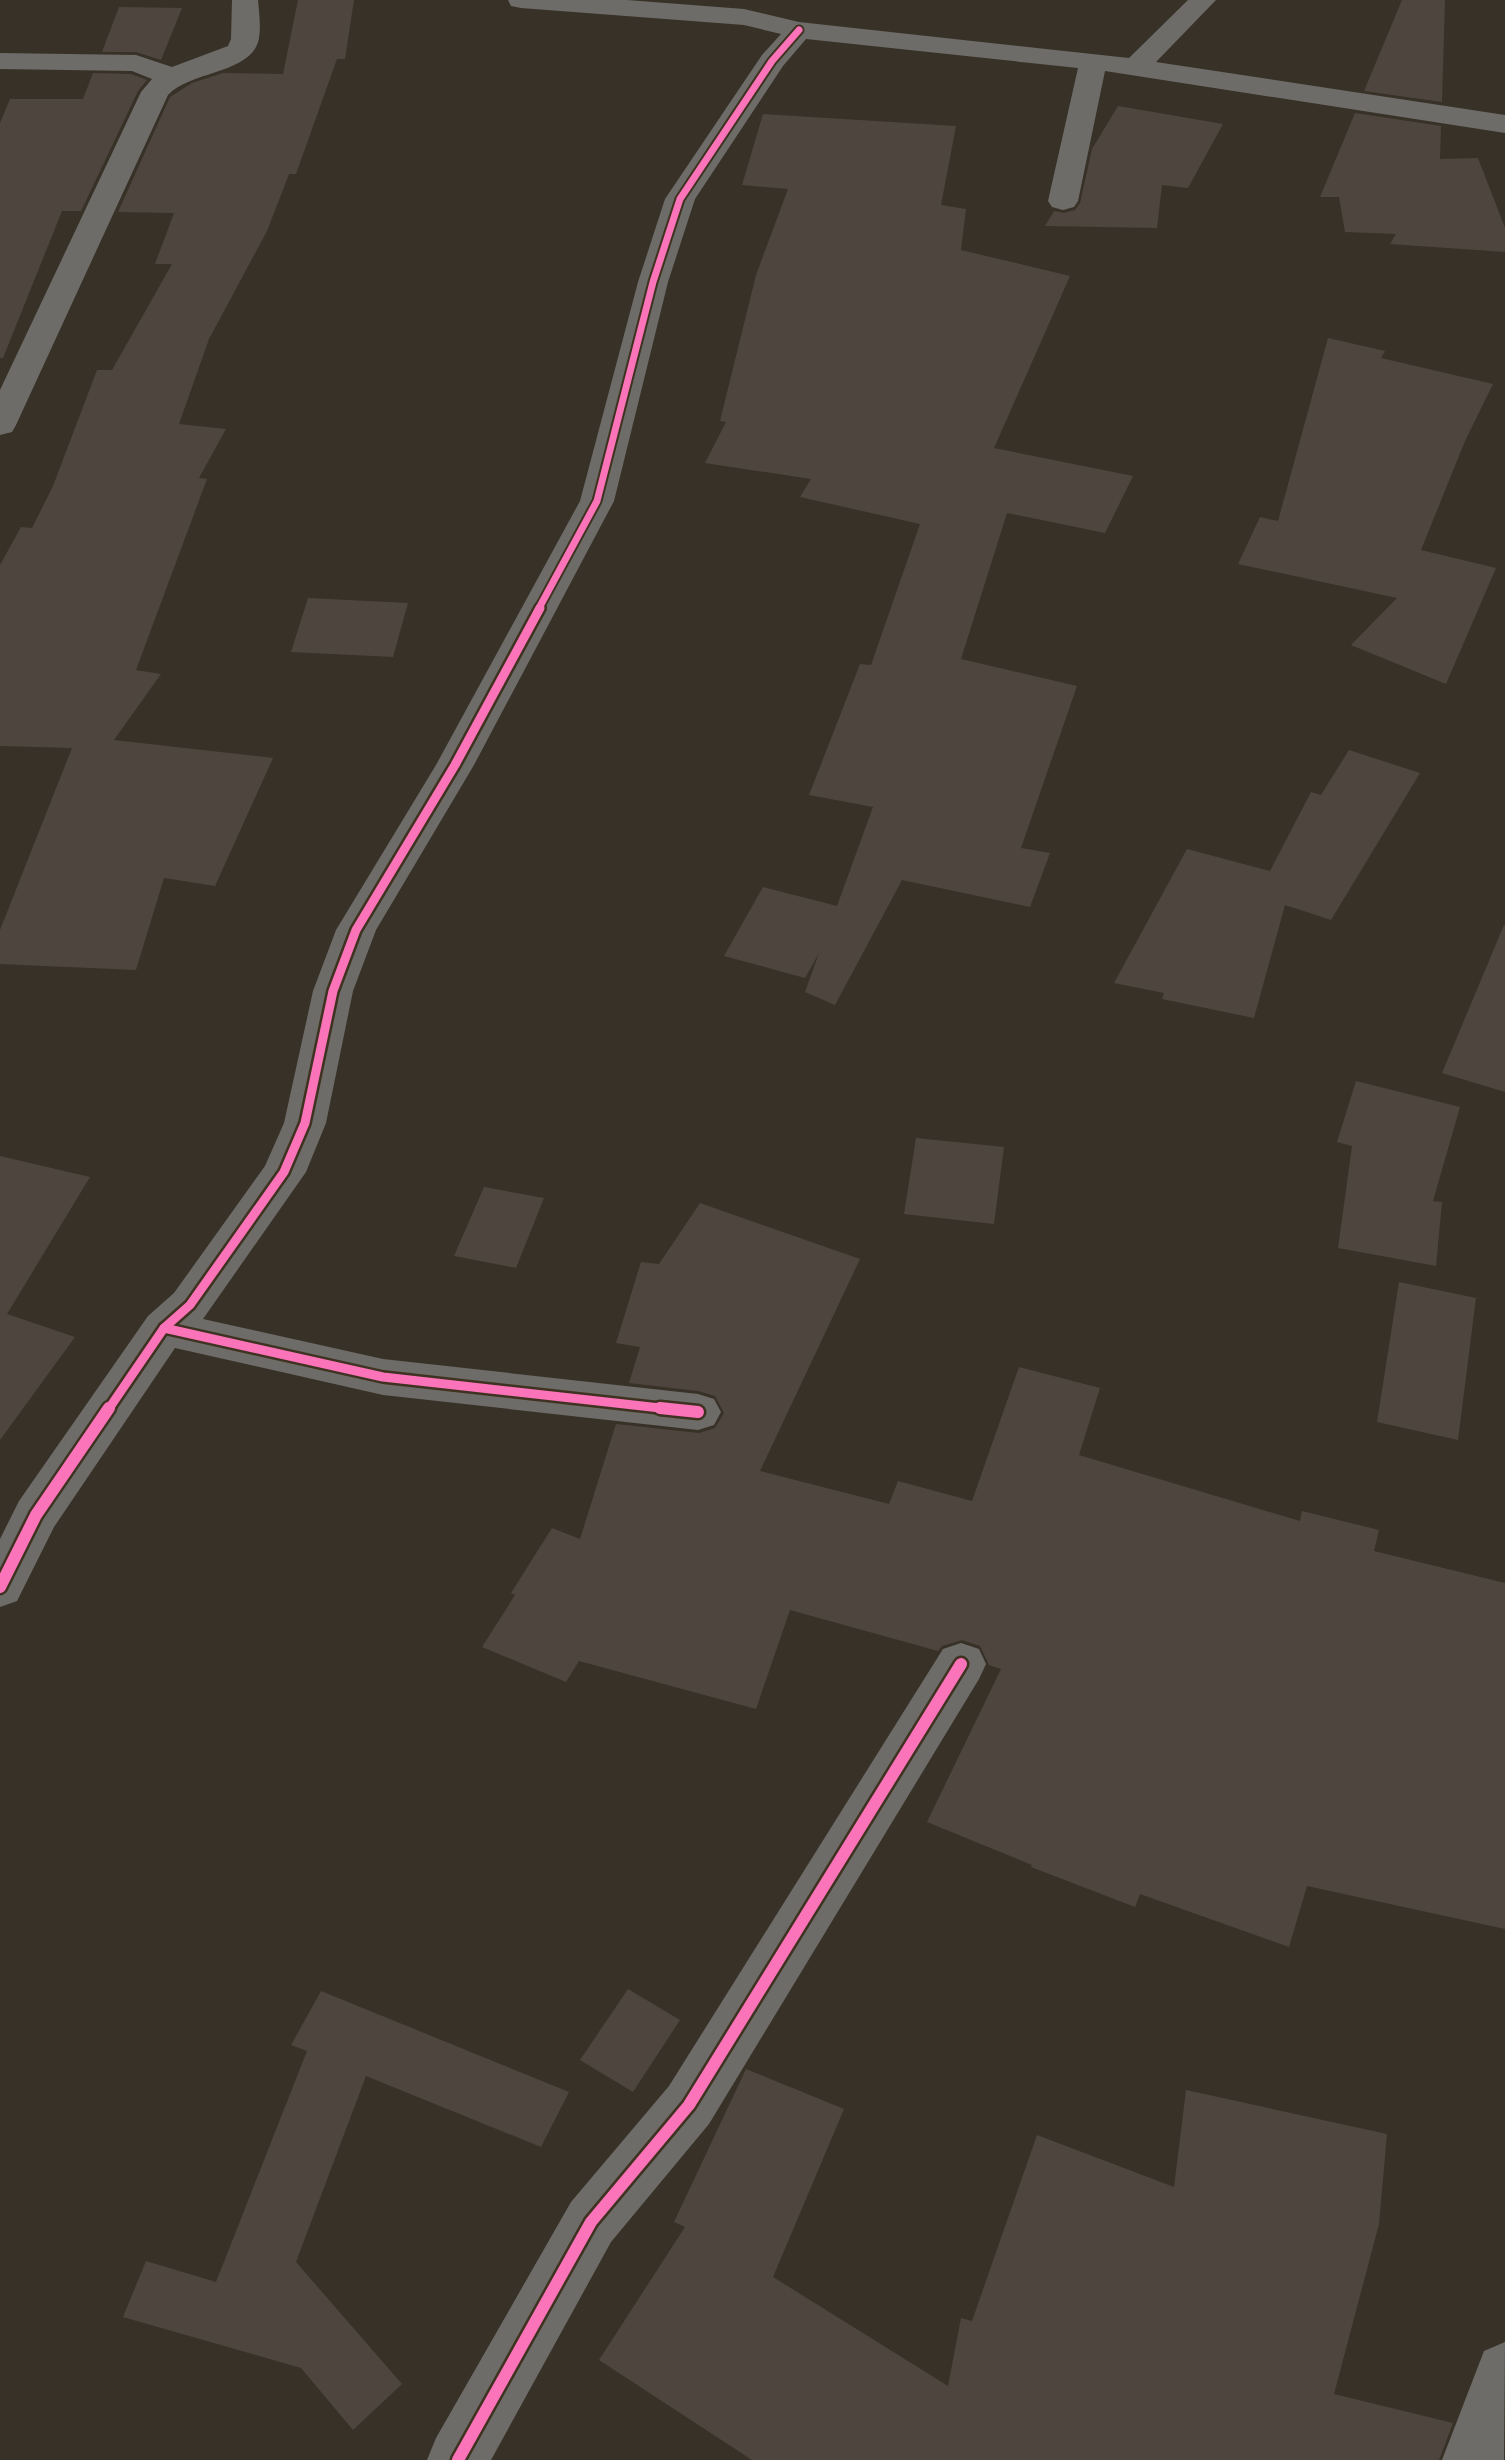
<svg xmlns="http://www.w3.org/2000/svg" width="1505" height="2460" font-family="'PT Sans',sans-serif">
	<rect width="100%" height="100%" fill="#383127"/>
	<g fill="#4e463e">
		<path d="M298 0H354L345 59H337L296 174H289L267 231 209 339 179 424 226 429 199 478 207 479 136 670 161 674 114 740 273 758 215 886 164 878 136 970 0 964V930L72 748 0 746V565L21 527 32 528 53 486 97 370H112L172 264H155L174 213 118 212 170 97 192 83 223 73 283 74Z"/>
		<path d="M1402 0H1445L1442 102 1364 91Z"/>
		<path d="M119 7 182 8 161 60 136 52H102Z"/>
		<path d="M93 73 131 74 147 80 138 91 81 211H62L3 358H0V123L10 99H83Z"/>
		<path d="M1118 106 1223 124 1188 188 1162 185 1157 228 1045 226 1054 211 1064 213 1075 210 1080 203 1092 149Z"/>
		<path d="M1355 113 1441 126 1440 159 1478 158 1505 228V252L1390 244 1396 234 1345 232 1339 197H1320Z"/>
		<path d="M763 114 956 126 941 205 966 209 961 250 1070 276 994 448 1133 476 1105 533 1007 513 961 659 1077 686 1021 848 1050 853 1030 907 902 880 835 1005 805 992 819 953 805 978 724 956 763 887 837 906 873 807 809 795 860 664 871 665 920 524 800 497 811 479 705 463 726 422 720 421 756 275 788 189 742 185Z"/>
		<path d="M1328 338 1385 351 1381 358 1493 384 1465 441 1421 550 1496 568 1446 684 1351 645 1397 598 1238 564 1260 517 1278 521Z"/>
		<path d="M308 598 408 603 393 657 291 652Z"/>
		<path d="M1349 750 1420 773 1331 920 1285 905 1254 1018 1162 999 1164 993 1114 983 1187 849 1270 871 1311 792 1321 795Z"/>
		<path d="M1504 925H1505V1092L1442 1073Z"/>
		<path d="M1356 1081 1460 1107 1433 1201 1442 1202 1436 1266 1338 1248 1352 1146 1337 1142Z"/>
		<path d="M916 1138 1004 1147 994 1224 904 1214Z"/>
		<path d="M0 1156 90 1177 7 1314 75 1337 0 1440Z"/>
		<path d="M484 1187 544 1198 516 1268 454 1256Z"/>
		<path d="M700 1203 860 1259 760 1471 889 1504 898 1481 972 1501 1019 1367 1100 1388 1079 1455 1300 1521 1302 1511 1379 1530 1374 1551 1505 1583V1929L1307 1886 1289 1947 1140 1894 1135 1907 1031 1867 1032 1865 927 1822 1001 1669 989 1665 980 1646 962 1640 942 1646 938 1651 790 1610 756 1709 579 1661 566 1682 482 1647 515 1595 511 1593 552 1528 580 1539 616 1424 699 1433 715 1428 724 1413 715 1396 698 1391 629 1383 640 1347 616 1343 641 1262 659 1264Z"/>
		<path d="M1399 1282 1476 1298 1458 1440 1377 1422Z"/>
		<path d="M628 1989 680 2020 633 2092 580 2060Z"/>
		<path d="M321 1991 569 2092 541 2147 366 2076 296 2262 402 2384 353 2430 301 2368 123 2317 146 2261 216 2282 307 2051 291 2045Z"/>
		<path d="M746 2069 844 2109 773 2277 948 2386 961 2318 972 2321 1037 2135 1174 2187 1186 2090 1387 2134 1379 2224 1334 2394 1453 2423 1439 2460H752L599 2360 685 2227 674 2222Z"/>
	</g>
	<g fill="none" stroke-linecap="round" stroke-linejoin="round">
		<g fill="#6d6c68" fill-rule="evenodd">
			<path d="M232 0H258C259 12 261 26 259 38 253 74 191 70 168 95L16 425 12 432 0 435V390L141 92 152 79 132 71 0 69V53L136 55 172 67 228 46 231 39Z"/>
			<path d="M508 0H627L744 9 799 22 1129 58 1188 0H1216L1156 62 1505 115V133L1105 71 1078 201 1074 207 1063 210 1052 207 1048 201 1078 68 806 39 783 66 695 199 668 282 614 501 474 765 376 930 353 991 326 1123 306 1172 203 1319 383 1359 698 1394 714 1399 721 1412 714 1425 698 1430 383 1395 175 1348 54 1527 17 1601 0 1607V1539L19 1501 148 1316 174 1293 265 1166 284 1123 313 991 336 930 436 765 580 501 638 282 665 199 762 55 781 34 744 25 521 8 511 6Z"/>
			<path d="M961 1643 979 1649 986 1664 979 1679 709 2124 611 2242 491 2460H427L436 2438 571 2202 669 2086 943 1649Z"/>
			<path d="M1505 2342 1504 2460H1442L1484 2351Z"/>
		</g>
		<g stroke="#3f3220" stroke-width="11">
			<path id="cycleway-far2" d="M538 610 597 501 653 282 680 199 772 61 799 30"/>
		</g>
		<g stroke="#3f3220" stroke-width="14">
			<g id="cycleway-far1">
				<path d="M164 1328 383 1377 678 1410"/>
				<path d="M108 1410 164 1328 190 1305 284 1172 305 1123 333 991 356 930 455 765 540 608"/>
			</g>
		</g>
		<g stroke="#3f3220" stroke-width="17">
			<g id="cycleway">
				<path d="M660 1408 698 1412"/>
				<path d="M0 1587 36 1515 109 1408"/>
				<path d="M458 2460 591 2222 689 2105 961 1664"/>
			</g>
		</g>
		<use href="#cycleway-far2" stroke="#fb73b8" stroke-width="7"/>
		<use href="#cycleway-far1" stroke="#fb73b8" stroke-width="9"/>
		<use href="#cycleway" stroke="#fb73b8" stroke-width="12"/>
	</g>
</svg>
